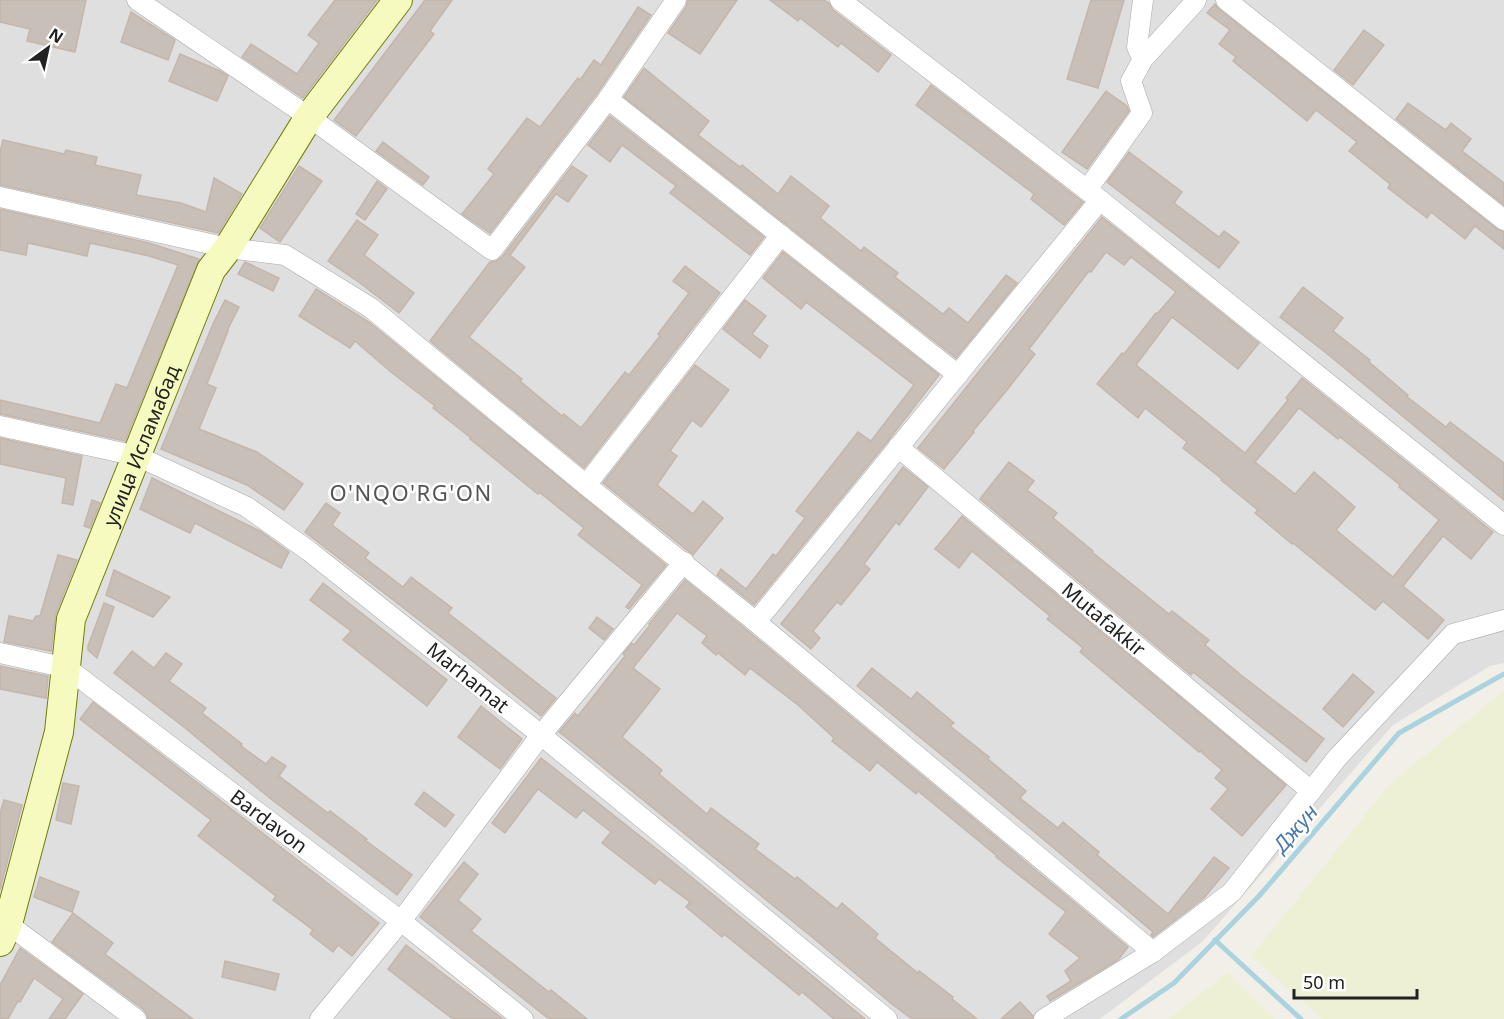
<svg xmlns="http://www.w3.org/2000/svg" width="1504" height="1019" font-family="'Noto Sans',sans-serif">
	<rect width="100%" height="100%" fill="#f2efe9"/>
	<path fill="#e0dfdf" d="M0 0H1504V663L1490 666 1393 725 1203 941 1100 1019H0Z"/>
	<g fill="#eef0d5">
		<path d="M1502 692H1504V1019H1322L1251 956 1390 784Z"/>
		<path d="M1228 973 1275 1019H1168Z"/>
	</g>
	<g fill="none" stroke-linecap="round" stroke-linejoin="round">
		<g stroke="#aad3df" stroke-width="5">
			<path d="M1215 940 1301 1019"/>
			<path d="M1121 1019 1174 983 1260 895 1399 733 1504 674"/>
		</g>
	</g>
	<g fill="#c7bfb8" stroke="#c4b6ab" stroke-width="1.5" fill-rule="evenodd">
		<path d="M0 0H86L75 52 27 41 30 29 0 22Z"/>
		<path d="M335 0H377L303 98 242 57 251 44 297 74 319 43 308 35Z"/>
		<path d="M425 0H452L430 31 434 34 356 136 334 120Z"/>
		<path d="M688 0H737L700 54 668 33 686 7Z"/>
		<path d="M770 0H824L829 3 833 10 891 55 878 72 841 43 838 47 800 18 798 21Z"/>
		<path d="M1091 0H1124L1098 88 1067 79Z"/>
		<path d="M1215 4 1219 9 1497 229 1504 232V249L1475 226 1465 239 1431 212 1427 218 1388 188 1390 184 1349 151 1357 142 1316 110 1307 121 1233 61 1236 57 1219 44 1230 30 1207 13Z"/>
		<path d="M638 7 651 15 598 92 490 233 462 214 494 174 488 169 527 118 540 127 578 78 580 80 594 60 601 65Z"/>
		<path d="M131 12 175 40 168 60 121 42Z"/>
		<path d="M1364 30 1384 45 1353 85 1334 70Z"/>
		<path d="M180 54 220 71 228 76 217 101 169 81Z"/>
		<path d="M644 68 709 121 698 135 740 167 742 165 778 194 791 176 829 206 820 218 861 251 864 247 898 273 895 277 943 314 949 308 968 323 1006 275 1017 283 956 358 624 97Z"/>
		<path d="M931 85 1083 202 1064 225 1031 199 1034 194 916 105Z"/>
		<path d="M1106 91 1127 106 1129 111 1087 169 1062 152Z"/>
		<path d="M1408 103 1446 130 1451 123 1471 139 1462 151 1504 183V205L1396 119Z"/>
		<path d="M610 116 764 237 750 255 670 193 676 186 622 145 610 162 588 145Z"/>
		<path d="M3 140 64 154 66 150 97 157 95 165 141 175 136 195 181 203 206 212 214 178 242 194 218 233 0 185V152Z"/>
		<path d="M383 142 429 177 423 185 376 151Z"/>
		<path d="M1129 152 1182 192 1174 203 1219 237 1224 231 1239 242 1219 268 1107 182Z"/>
		<path d="M299 166 322 181 280 242 260 228Z"/>
		<path d="M572 166 587 176 568 202 556 194 510 255 525 267 469 337 522 379 520 381 562 416 564 414 581 428 625 372 629 375 660 336 658 334 689 293 673 281 685 266 720 293 584 468 430 341 490 262 496 261 502 257Z"/>
		<path d="M377 181 387 189 365 220 356 214Z"/>
		<path d="M0 209 149 243 199 259 125 441 0 414V400L100 423 116 384 127 388 178 265 149 256 90 243 87 256 28 243 26 255 0 250Z"/>
		<path d="M1102 217 1259 343 1238 369 1172 317 1136 365 1245 453 1288 400 1286 398 1302 378 1493 532 1471 559 1443 536 1403 586 1444 620 1428 639 1383 601 1375 610 1293 543 1292 544 1255 513 1258 510 1221 480 1222 479 1183 448 1187 442 1145 408 1138 418 1097 384 1122 353 1124 354 1156 313 1157 314 1176 292 1131 257 1124 265 1106 252 1091 272 1089 271 1029 349 1035 354 1007 390 973 431 974 432 944 469 918 448ZM1299 408 1338 439 1340 437 1400 485 1399 487 1439 520 1393 577 1336 530 1355 507 1314 472 1295 494 1255 462Z"/>
		<path d="M357 220 378 235 364 255 414 293 399 313 360 283 328 261Z"/>
		<path d="M783 252 939 375 888 441 754 605 717 575 721 569 746 589 773 554 776 556 805 518 796 511 858 432 871 441 914 385 806 302 801 309 763 278Z"/>
		<path d="M245 262 279 278 273 291 238 274Z"/>
		<path d="M1303 287 1343 318 1333 331 1370 360 1369 362 1408 395 1406 396 1446 427 1450 422 1504 463V500L1325 352 1280 317Z"/>
		<path d="M316 289 369 322 666 565 629 609 626 607 642 585 578 535 584 528 539 492 538 494 470 439 471 438 433 408 435 406 391 372 355 341 350 348 299 316Z"/>
		<path d="M225 300 239 307 227 331H228L207 384 216 388 199 429 257 452 303 484 284 510 247 485 161 449 213 324Z"/>
		<path d="M745 300 766 316 752 334 768 346 760 358 723 329Z"/>
		<path d="M695 365 729 390 701 427 692 420 670 451 677 456 657 485 693 514 703 501 723 518 693 555 603 483Z"/>
		<path d="M0 438 82 456 73 505 62 503 66 478 0 464Z"/>
		<path d="M1009 462 1034 481 1027 490 1057 513 1053 518 1093 551 1092 552 1169 614 1172 611 1209 640 1205 645 1241 675 1324 739 1306 762 1193 672 1191 675 980 499Z"/>
		<path d="M903 467 928 487 899 525 896 522 864 564 870 569 841 605 837 602 813 631 820 638 811 649 781 624 844 545Z"/>
		<path d="M152 478 260 531 289 552 281 568 195 523 190 533 140 509Z"/>
		<path d="M92 500 100 503 90 528 84 526Z"/>
		<path d="M326 503 340 513 332 525 369 553 365 558 403 587 411 577 452 608 448 613 556 698 541 716 475 663 305 532Z"/>
		<path d="M962 516 1286 785 1242 836 1211 809 1228 789 1215 778 1222 770 1200 751 1199 752 1080 652 1083 648 1047 619 1050 616 972 551 959 568 935 549Z"/>
		<path d="M58 555 77 560 56 613 51 651 4 642 9 616 33 621 36 616H40Z"/>
		<path d="M114 570 170 597 153 617 106 595Z"/>
		<path d="M685 580 748 631 1128 947 1118 960 1050 1001 1047 996 1071 981 1065 971 1080 958 1049 934 1066 912 996 857 997 856 918 791 916 794 877 762 870 771 832 741 834 738 798 705 750 668 745 675 718 653 716 655 702 643 707 636 677 613 633 668 660 689 622 737 662 770 659 774 707 814 711 808 759 844 755 849 795 879 797 877 837 909 842 903 878 934 875 938 918 973 919 971 953 997 952 999 977 1019H912L893 1005 812 937 563 735 559 732 575 713 578 716 625 656 623 654 632 643 634 645 650 625 649 624Z"/>
		<path d="M323 583 447 680 427 706 343 640 351 631 310 600Z"/>
		<path d="M104 603 114 607 97 658 88 650V646Z"/>
		<path d="M597 617 613 629 604 640 589 628Z"/>
		<path d="M132 651 154 668 166 653 182 664 169 681 206 708 202 713 242 744 241 746 266 764 272 757 286 766 279 776 328 813 330 811 367 839 365 840 412 875 397 895 271 799 185 728 114 673Z"/>
		<path d="M0 666 48 676 46 698 0 689Z"/>
		<path d="M872 668 911 699 917 692 954 723 950 726 989 757 988 759 1026 791 1020 798 1058 828 1063 822 1099 852 1097 855 1168 914 1214 857 1229 868 1204 898 1153 937 1151 935 1153 932 1080 870 965 774 857 686Z"/>
		<path d="M1353 674 1374 692 1343 727 1323 709Z"/>
		<path d="M93 702 379 923 352 956 338 945 333 952 310 934 313 930 273 900 276 896 198 836 211 820 80 719Z"/>
		<path d="M481 706 522 739 500 769 458 737Z"/>
		<path d="M541 758 673 862 865 1019H834L802 992 799 995 724 934 722 937 686 907 690 902 659 879 655 884 602 843 611 832 583 810 576 818 538 789 505 833 492 823Z"/>
		<path d="M63 783 79 786 71 824 56 820Z"/>
		<path d="M424 792 454 815 445 827 415 804Z"/>
		<path d="M4 800 22 805 0 890V813Z"/>
		<path d="M464 862 478 874 458 900 481 919 471 931 549 992 551 990 587 1019H549L420 917Z"/>
		<path d="M40 877 79 892 72 912 34 897Z"/>
		<path d="M73 913 113 943 105 954 193 1019H148L147 1014 143 1009 52 942Z"/>
		<path d="M406 945 445 975 503 1019H453L425 998 388 969Z"/>
		<path d="M20 948 83 994 65 1019H49L63 999 34 978 20 1002 18 1001 8 1019H0V985Z"/>
		<path d="M225 961 279 974 275 990 222 977Z"/>
		<path d="M1020 1002 1033 1016 1032 1019H1001Z"/>
	</g>
	<g fill="none" stroke-linecap="round" stroke-linejoin="round">
		<g stroke="#a9a9a9" stroke-width="21">
			<g id="street">
				<path d="M137 0 309 117 492 250 608 99 676 0"/>
				<path d="M840 0 1100 200 1504 525"/>
				<path d="M1226 0 1504 220"/>
				<path d="M1143 59 1137 47 1143 0"/>
				<path d="M608 99 958 375"/>
				<path d="M1087 190 1142 113 1131 81 1143 59 1195 2 1196 0"/>
				<path d="M0 197 228 248 285 255 371 308 586 485 756 622 1153 952"/>
				<path d="M0 426 137 456 247 507 309 551 541 735 887 1019"/>
				<path d="M898 447 1311 791"/>
				<path d="M586 485 781 235"/>
				<path d="M756 622 1100 200"/>
				<path d="M0 653 67 668 401 921 523 1019"/>
				<path d="M8 924 136 1019"/>
				<path d="M320 1019 401 921 541 735 684 562"/>
				<path d="M1044 1019 1153 952 1232 892 1337 758 1453 634 1504 620"/>
			</g>
		</g>
		<g stroke="#707d05" stroke-width="30">
			<g id="secondary">
				<path id="s1" d="M0 942 8 924 59 732 71 619 211 270 228 248 309 117 398 0"/>
			</g>
		</g>
		<use href="#street" stroke="#fff" stroke-width="20"/>
		<use href="#secondary" stroke="#f7fabf" stroke-width="28"/>
	</g>
	<g text-anchor="middle" dominant-baseline="central" stroke-width="5" stroke-linejoin="round" paint-order="stroke">
		<g font-size="20" fill="#222" stroke="#fff">
			<text stroke="none"><textPath href="#s1" startOffset="519">улица Исламабад</textPath></text>
			<text transform="translate(1104 619) rotate(40)">Mutafakkir</text>
			<text transform="translate(468 677) rotate(39)">Marhamat</text>
			<text transform="translate(269 821) rotate(37)">Bardavon</text>
		</g>
		<g font-size="21" font-style="italic" fill="#4a7aab" stroke="#fff">
			<text transform="translate(1295 828) rotate(-49)">Джун</text>
		</g>
		<g font-size="22" letter-spacing="1.5" fill="#555" stroke="#fff">
			<text x="411" y="492">O'NQO'RG'ON</text>
		</g>
	</g>
	<g transform="translate(48 48) rotate(33)" stroke="#ffffff" stroke-width="4.5" paint-order="stroke">
	<path d="M0-4.5L10 22L0 15L-10 22Z" fill="#222222"/>
	<text y="-9" font-size="16" font-weight="bold" text-anchor="middle" fill="#222222">N</text>
	</g>
	<path d="M1294 989v9h123v-9" fill="none" stroke="#222222" stroke-width="3"/>
	<text x="1303" y="989" font-size="18" fill="#222222" stroke="#ffffff" stroke-width="4.5" paint-order="stroke">50 m</text>
</svg>
